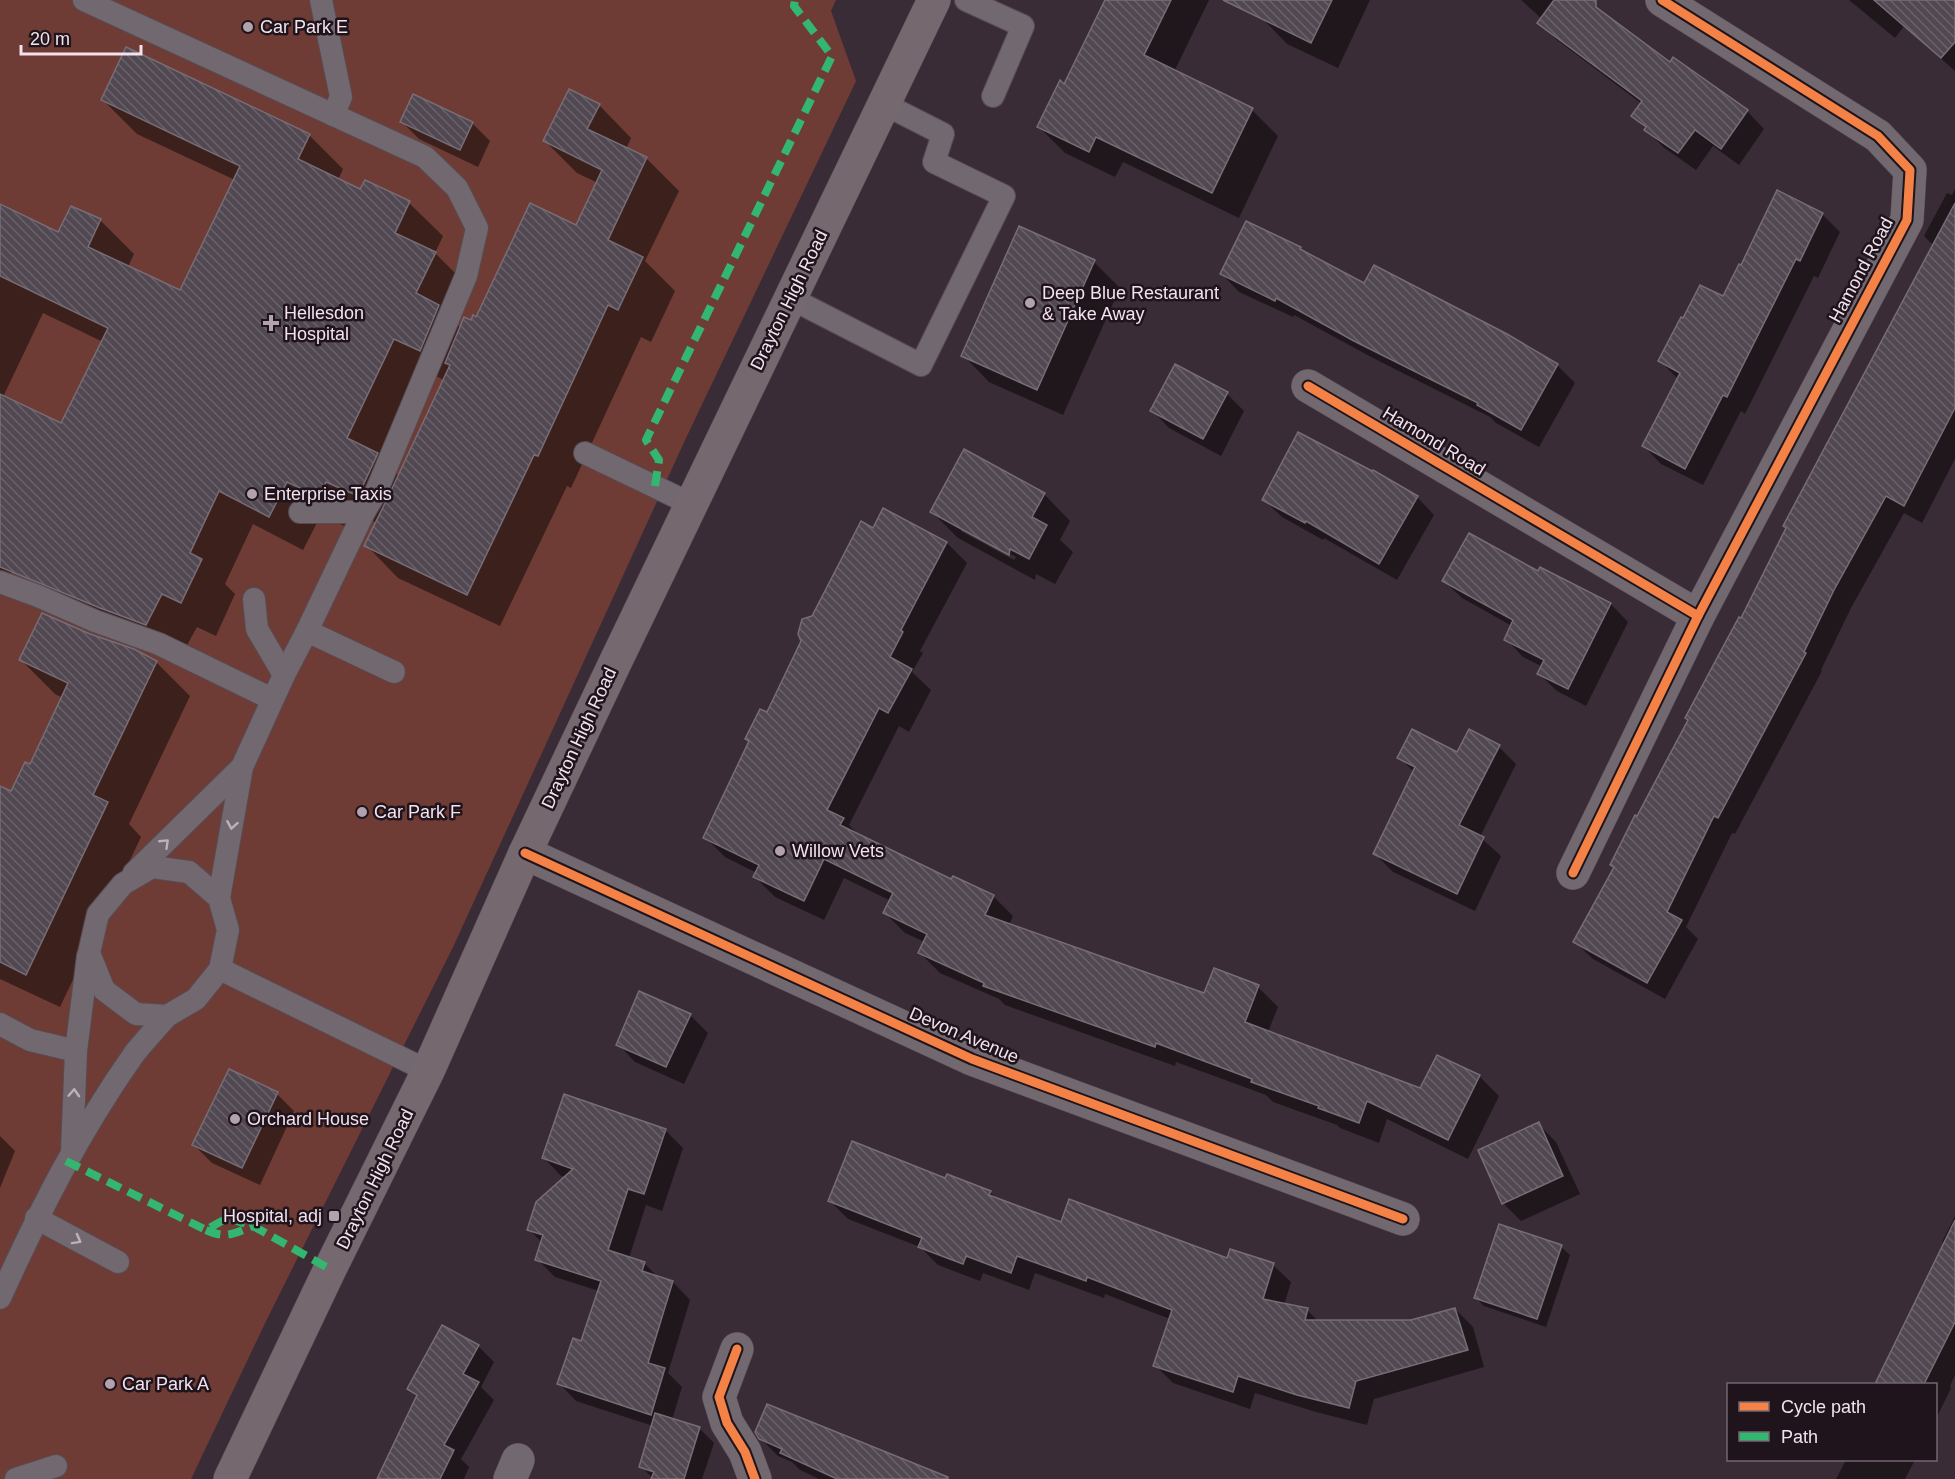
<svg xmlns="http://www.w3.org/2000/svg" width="1955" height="1479" font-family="Helvetica,sans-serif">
	<defs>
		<pattern id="building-back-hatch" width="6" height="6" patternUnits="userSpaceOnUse" patternTransform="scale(1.5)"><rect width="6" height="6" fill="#514851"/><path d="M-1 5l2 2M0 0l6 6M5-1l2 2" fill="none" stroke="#6a626a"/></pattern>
	</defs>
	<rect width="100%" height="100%" fill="#3a2c36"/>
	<path fill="#6f3c35" d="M0 0H836L831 11 856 81 686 438 454 945 269 1315 191 1479H0Z"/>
	<g fill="#0007" fill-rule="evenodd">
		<path d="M1107 0H1209L1174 72 1252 110 1278 136 1239 218 1123 162 1115 177 1065 153 1039 127 1065 87Z"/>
		<path d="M1269 0H1370L1338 68 1287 44 1261 17Z"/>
		<path d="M1521 0H1584L1670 64 1747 111 1764 129 1739 165 1713 146 1696 170 1663 147 1633 116 1642 104 1557 40 1539 22 1542 19Z"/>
		<path d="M1849 0H1955V71L1904 26 1895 38Z"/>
		<path d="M103 100 309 135 343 169 338 180 361 191 409 203 443 236 435 253 469 287 453 320 461 328 477 319 577 227 598 183 577 173 545 141 599 105 631 138 626 149 646 158 679 191 645 261 675 291 651 342 641 337 571 488 567 486 500 626 398 578 366 545 377 523 360 515 353 530 321 515 303 550 253 524 225 584 235 594 216 636 197 627 180 658 69 613 35 579 19 556 4 588 0 586V206L59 234 100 220 134 254 128 267 181 292 235 180 137 134ZM43 313 103 342 62 425 3 397ZM428 372 444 380 400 477 385 463Z"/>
		<path d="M402 122 472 123 490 141 478 167 419 139Z"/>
		<path d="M1955 189V459L1922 523 1904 513 1851 608 1821 670 1822 671 1735 834 1732 833 1686 927 1698 939 1665 999 1593 959 1575 942 1615 868 1638 819 1934 246 1924 236 1947 193 1952 195Z"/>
		<path d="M1822 214 1840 232 1818 278 1814 276 1745 414 1741 411 1703 485 1661 464 1644 446 1678 379 1660 361 1723 298Z"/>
		<path d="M1300 248 1306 255 1365 285 1557 365 1575 383 1539 447 1496 423 1490 417 1373 358 1294 315 1293 317 1239 292 1222 274Z"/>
		<path d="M1094 262 1120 288 1063 415 989 382 963 355Z"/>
		<path d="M1227 394 1244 411 1221 456 1169 428 1152 410Z"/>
		<path d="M1044 494 1070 521 1060 540 1073 552 1055 584 1036 574 1035 580 958 538 932 512ZM961 527 1016 557 1014 560 961 531Z"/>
		<path d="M1417 497 1434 515 1397 580 1324 538 1323 540 1282 517 1264 500Z"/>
		<path d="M884 510 947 543 967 563 920 651 923 653 912 672 931 690 909 732 899 726 849 825 860 836 952 881 993 896 1013 916 1009 925 1205 995 1258 987 1278 1007 1268 1032 1421 1089 1479 1076 1499 1096 1468 1159 1387 1119 1379 1143 1340 1128 1337 1125 1273 1102 1266 1095 1176 1062 1175 1066 1005 1005 999 999 940 973 920 953 925 942 905 933 885 913 891 901 844 878 824 920 775 897 755 877 757 873 725 857 705 837 750 743 747 739 768 714 813 617 874 530Z"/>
		<path d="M1541 569 1611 604 1628 622 1586 706 1557 691 1539 674 1543 667 1523 657 1506 639 1512 626 1462 598 1444 581 1538 573Z"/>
		<path d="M21 660 156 662 190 696 129 824 141 837 60 1007 0 979V787L12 793 31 766 63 698 55 694Z"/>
		<path d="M1499 747 1516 764 1480 837 1501 856 1475 911 1393 872 1375 854 1414 772 1399 757 1458 754Z"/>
		<path d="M690 1015 708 1033 684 1084 635 1062 618 1044Z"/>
		<path d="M277 1094 294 1111 260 1185 212 1163 194 1145Z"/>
		<path d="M565 1096 666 1131 683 1148 662 1211 646 1205 629 1258 644 1263 659 1278 673 1282 690 1300 668 1373 682 1387 672 1420 699 1428 714 1443 702 1479H653L641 1466 653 1426 576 1401 559 1383 582 1343 599 1291 555 1277 537 1259 542 1243 529 1229 566 1177 561 1176 544 1158Z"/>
		<path d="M1538 1124 1556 1142 1580 1194 1521 1221 1503 1203Z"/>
		<path d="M0 1136 15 1151 0 1188Z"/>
		<path d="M946 1180 990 1192 998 1200 1062 1224 1228 1260 1273 1265 1291 1282 1284 1305 1307 1310 1319 1322H1411L1455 1309 1473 1327 1484 1367 1374 1399 1367 1425 1316 1412 1255 1393 1250 1409 1173 1383 1155 1365 1170 1319 1105 1294 1104 1298 1035 1273 1029 1290 983 1273 980 1281 938 1265 920 1247 848 1219 830 1201Z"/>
		<path d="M1955 1216V1375L1950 1386 1951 1388 1936 1419V1384H1876L1945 1244 1942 1242Z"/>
		<path d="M1561 1247 1570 1255 1546 1327 1484 1306 1476 1298Z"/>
		<path d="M478 1346 494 1362 481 1387 494 1400 461 1459 469 1467 464 1479H379L417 1397 409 1389Z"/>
		<path d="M760 1438 926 1479H819L800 1470 792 1462 778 1456Z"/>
		<path d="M1846 1460H1915L1905 1479H1836Z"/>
	</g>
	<g fill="url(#building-back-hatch)" stroke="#776d77" stroke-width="1.5">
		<path d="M1105 0H1171L1144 55 1253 108 1212 193 1096 137 1089 152 1037 127 1060 80 1064 84Z"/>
		<path d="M1223 0H1332L1311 43Z"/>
		<path d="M1554 0H1596V7L1670 62 1673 57 1748 110 1721 149 1695 130 1678 153 1644 130 1646 127 1631 116 1642 101 1537 23Z"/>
		<path d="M1874 0H1955V42L1941 58Z"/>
		<path d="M126 47 310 134 298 159 360 189 365 180 410 201 395 233 436 252 416 293 439 305 420 351 394 339 347 438 378 453 358 496 326 482 319 497 287 482 269 517 219 491 190 553 202 559 181 603 162 594 146 625 100 608 0 567V394L61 423 108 328 0 276V204L58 232 71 206 101 219 88 247 180 290 240 166 101 100Z"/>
		<path d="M569 89 600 104 587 129 647 157 608 240 643 257 618 310 608 305 538 456 534 455 467 595 364 546 388 497 450 365 445 363 464 317 471 320 473 315 476 317 530 203 576 225 602 170 543 141Z"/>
		<path d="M413 94 473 122 460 150 400 122Z"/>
		<path d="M1777 190 1823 213 1800 261 1796 259 1727 397 1723 395 1685 469 1642 446 1680 373 1658 361 1681 317 1683 318 1700 285 1723 296 1739 264 1741 265Z"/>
		<path d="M1955 203V408L1904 506 1886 496 1834 590 1804 652 1806 653 1718 818 1714 816 1667 912 1682 920 1647 983 1573 942 1614 867 1610 865 1635 815 1637 816 1688 720 1685 718 1739 617 1741 618 1786 528 1783 526Z"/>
		<path d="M1246 221 1301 247 1300 249 1364 283 1374 265 1507 334 1558 364 1521 430 1477 405 1478 403 1354 341 1276 298 1275 301 1220 274Z"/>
		<path d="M1019 226 1095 260 1037 390 961 356Z"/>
		<path d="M1175 364 1228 392 1203 439 1150 411Z"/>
		<path d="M1298 432 1372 471 1373 470 1418 496 1379 564 1306 521 1305 523 1262 500Z"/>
		<path d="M964 449 1045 493 1032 517 1047 525 1029 559 1010 549 1009 555 930 512Z"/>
		<path d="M883 508 947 542 901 630 903 632 890 657 912 669 888 713 879 708 827 810 844 818 840 825 951 879 953 876 994 895 985 915 1204 993 1214 968 1259 985 1245 1022 1420 1088 1437 1055 1480 1075 1448 1140 1367 1101 1359 1123 1318 1108 1319 1106 1251 1082 1252 1079 1156 1043 1155 1047 983 986 984 983 918 953 927 934 883 913 893 893 824 859 804 901 753 877 759 865 703 838 749 741 745 739 760 709 767 712 801 641 798 634 802 619 812 616 861 521 873 528Z"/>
		<path d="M1469 533 1538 571 1540 567 1611 603 1568 689 1537 674 1544 660 1504 640 1513 620 1442 581Z"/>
		<path d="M42 613 90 634 134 649 157 661 93 795 108 802 26 975 0 962V786L11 791 25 762 30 764 68 683 19 660Z"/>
		<path d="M1412 729 1457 752 1469 729 1500 745 1459 825 1484 837 1457 894 1373 854 1415 767 1397 758Z"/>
		<path d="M639 991 691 1014 666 1067 616 1045Z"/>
		<path d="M229 1069 278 1092 242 1168 192 1145Z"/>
		<path d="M564 1094 666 1129 644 1194 628 1189 608 1250 645 1262 642 1271 673 1281 648 1363 665 1368 651 1415 557 1384 573 1338 581 1341 601 1281 535 1260 543 1235 527 1230 536 1202 573 1169 542 1158Z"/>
		<path d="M1539 1122 1563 1176 1502 1204 1478 1150Z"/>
		<path d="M852 1141 945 1178 947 1174 991 1191 989 1195 1061 1222 1069 1199 1227 1258 1230 1249 1274 1263 1263 1299 1308 1308 1305 1320H1411L1455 1308 1468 1350 1356 1381 1349 1408 1297 1395 1238 1376 1233 1392 1153 1366 1172 1310 1087 1277 1086 1281 1017 1256 1011 1273 966 1256 963 1264 918 1247 922 1238 828 1201Z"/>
		<path d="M1955 1220V1322L1924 1384H1875Z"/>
		<path d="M1499 1224 1562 1245 1537 1319 1474 1298Z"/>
		<path d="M442 1325 479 1345 463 1374 479 1382 444 1445 454 1450 440 1479H377L417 1395 407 1389Z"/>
		<path d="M767 1404 948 1477V1479H837L780 1453 782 1449 759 1439 755 1432Z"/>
		<path d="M655 1413 700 1427 684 1479H651L654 1472 639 1467Z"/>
	</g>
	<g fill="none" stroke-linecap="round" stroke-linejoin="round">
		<g stroke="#574b54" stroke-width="24">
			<g id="lane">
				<path d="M84 0 425 157 457 188 477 228 466 276 376 492 364 512 307 631 284 675 242 767 219 898"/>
				<path d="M321 0 341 97 333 115"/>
				<path d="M966 0 1023 26 993 96"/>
				<path d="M790 298 921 365 1004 196 934 162 943 134 884 104"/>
				<path d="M585 453 691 504"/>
				<path d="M300 512H364"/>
				<path d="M0 582 38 596 95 621 159 644 272 699"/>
				<path d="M254 599 257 629 284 675"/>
				<path d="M307 631 394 672"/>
				<path d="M152 867 189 872 219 898 228 930 220 969 196 999 167 1016 136 1014 104 990 89 953 98 914 123 884Z"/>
				<path d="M134 873 242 767"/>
				<path d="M220 969 428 1071"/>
				<path d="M0 1024 30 1040 76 1051"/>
				<path d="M72 1150 76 1051 88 956"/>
				<path d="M36 1218 118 1262"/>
				<path d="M0 1298C39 1212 79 1132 134 1054 144 1041 156 1029 167 1016"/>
				<path d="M16 1479 56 1466"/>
			</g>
		</g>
		<g stroke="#574b54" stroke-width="34">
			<g id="street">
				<path d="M1308 386 1698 616"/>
				<path d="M525 853 972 1059 1403 1219"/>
				<path d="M1573 873 1698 616 1907 220 1910 170 1878 136 1662 0"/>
				<path d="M737 1349 719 1397 727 1423 745 1452 755 1479"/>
				<path d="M510 1479 518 1460"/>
			</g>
		</g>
		<g stroke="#574b54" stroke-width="34">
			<path id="primary" d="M230 1479 330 1269 428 1071 525 853 614 665 934 0"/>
		</g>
		<use href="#lane" stroke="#72686f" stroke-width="22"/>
		<use href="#street" stroke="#72686f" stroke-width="33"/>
		<use href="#primary" stroke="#76686f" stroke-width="33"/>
		<g stroke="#33b770" stroke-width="8" stroke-dasharray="15 8" stroke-linecap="butt">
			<path d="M655 486 659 460 646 440 832 56 794 6 795 0"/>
			<path d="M66 1161 206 1230 227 1218 253 1226 330 1269"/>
			<path d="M206 1230C226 1239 233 1234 253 1226"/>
		</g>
		<g stroke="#1f141c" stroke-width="13">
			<g id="cycleway">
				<path d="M1308 386 1698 616"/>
				<path d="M525 853 972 1059 1403 1219"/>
				<path d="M1573 873 1698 616 1907 220 1910 170 1878 136 1662 0"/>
				<path d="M737 1349 719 1397 727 1423 745 1452 755 1479"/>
			</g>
		</g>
		<use href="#cycleway" stroke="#f48246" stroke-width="9"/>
	</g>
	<defs><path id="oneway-chevron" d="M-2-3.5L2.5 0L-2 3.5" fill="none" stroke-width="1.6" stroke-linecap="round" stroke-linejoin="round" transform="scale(1.5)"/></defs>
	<g stroke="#bfb1bb">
		<use href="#oneway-chevron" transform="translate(232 825) rotate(100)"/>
		<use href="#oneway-chevron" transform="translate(165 843) rotate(-44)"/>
		<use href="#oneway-chevron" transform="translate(74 1093) rotate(-87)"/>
		<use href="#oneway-chevron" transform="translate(77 1240) rotate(29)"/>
	</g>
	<g fill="#b2a2ae" stroke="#1f141c" stroke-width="2">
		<circle cx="248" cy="27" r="6"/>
		<circle cx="1030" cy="303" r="6"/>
		<path d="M268 314h6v6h6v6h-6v6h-6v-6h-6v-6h6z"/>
		<circle cx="252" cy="494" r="6"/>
		<circle cx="362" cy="812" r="6"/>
		<circle cx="780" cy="851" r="6"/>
		<circle cx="235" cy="1119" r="6"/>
		<rect x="328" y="1210" width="12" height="12" rx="3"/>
		<circle cx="110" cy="1384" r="6"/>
	</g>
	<g text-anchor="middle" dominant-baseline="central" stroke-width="5" stroke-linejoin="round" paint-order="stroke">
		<g font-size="18" fill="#f3e2ee" stroke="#1f141c" text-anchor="start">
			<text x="260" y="27">Car Park E</text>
			<text x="1042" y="293">Deep Blue Restaurant<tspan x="1042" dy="21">&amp; Take Away</tspan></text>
			<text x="284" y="313">Hellesdon<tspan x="284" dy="21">Hospital</tspan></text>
			<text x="264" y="494">Enterprise Taxis</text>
			<text x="374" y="812">Car Park F</text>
			<text x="792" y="851">Willow Vets</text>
			<text x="247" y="1119">Orchard House</text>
			<text x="322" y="1216" text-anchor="end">Hospital, adj</text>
			<text x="122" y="1384">Car Park A</text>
		</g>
		<g font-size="18" fill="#f3e2ee" stroke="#1f141c">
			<text transform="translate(1861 270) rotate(-62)">Hamond Road</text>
			<text transform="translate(789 300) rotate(-64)">Drayton High Road</text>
			<text transform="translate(1434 441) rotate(31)">Hamond Road</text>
			<text transform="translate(579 738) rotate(-65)">Drayton High Road</text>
			<text transform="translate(964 1035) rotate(23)">Devon Avenue</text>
			<text transform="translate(375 1179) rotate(-64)">Drayton High Road</text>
		</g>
	</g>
	<rect x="1727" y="1383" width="210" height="78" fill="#1f141c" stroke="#746670" stroke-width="1.5"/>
	<rect x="1739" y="1402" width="30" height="9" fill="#f48246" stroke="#746670" stroke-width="1.5"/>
	<text x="1781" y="1413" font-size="18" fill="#f3e2ee">Cycle path</text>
	<rect x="1739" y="1432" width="30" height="9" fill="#33b770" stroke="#746670" stroke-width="1.5"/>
	<text x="1781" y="1443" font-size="18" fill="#f3e2ee">Path</text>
	<path d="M21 45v9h120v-9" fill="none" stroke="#f3e2ee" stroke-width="3"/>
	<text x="30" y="45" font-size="18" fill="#f3e2ee" stroke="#1f141c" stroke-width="4.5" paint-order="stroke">20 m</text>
</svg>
